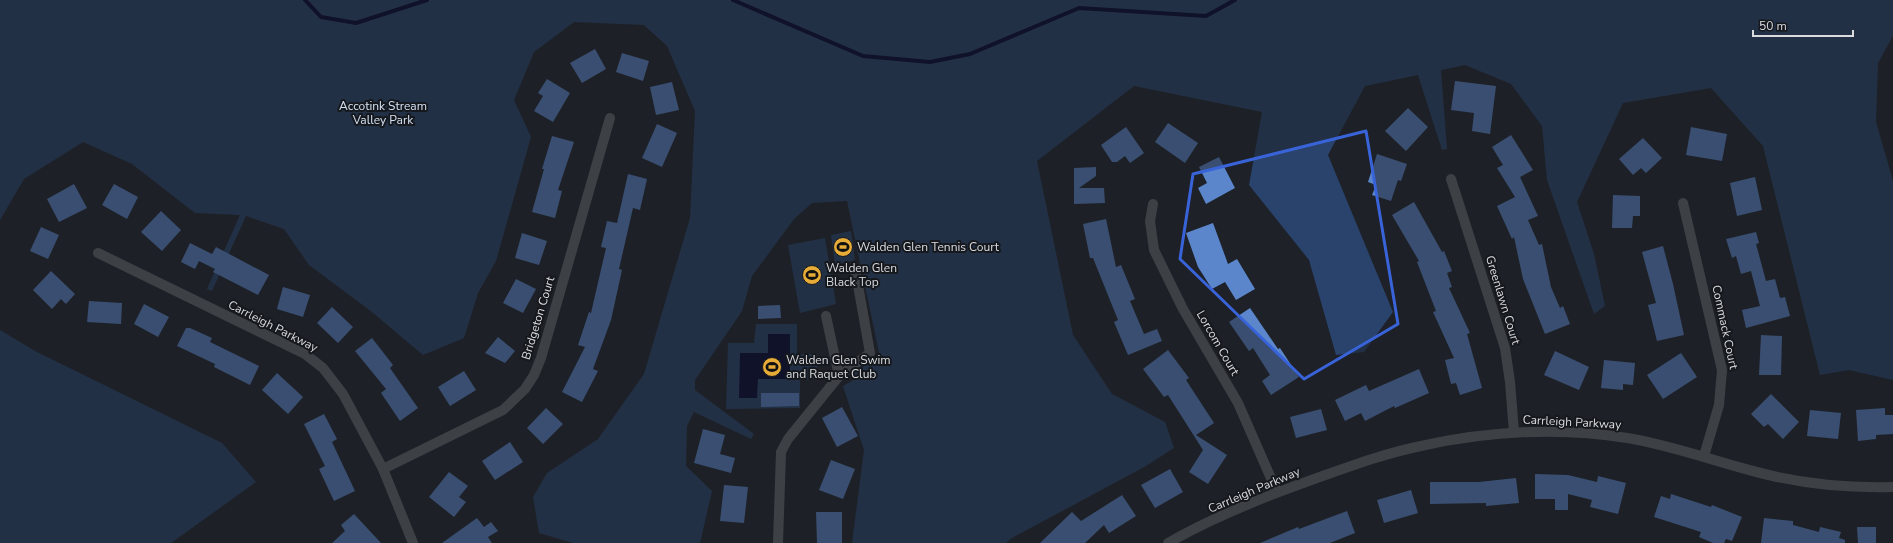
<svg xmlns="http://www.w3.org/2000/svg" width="1893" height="543" font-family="'Nunito Sans',sans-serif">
	<rect width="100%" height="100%" fill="#1e2127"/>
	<g fill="#29436c">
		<path d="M0 0H1893V36L1878 63 1876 122 1893 181V380L1849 370 1820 375 1763 146 1711 88 1623 103 1577 202 1594 254 1605 306 1594 314 1547 180 1542 126 1511 84 1465 65 1441 70 1447 149 1442 150 1418 75 1365 86 1328 155 1393 312 1364 352 1336 355 1309 260 1249 185 1262 112 1134 86 1037 161 1073 335 1112 394 1165 422 1174 448 1146 466 1012 538 1006 543H852L864 450 843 386 855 379 852 373 880 357 847 201 812 203 794 219 752 276 742 311 695 380V390L754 434 751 439 694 412 687 426 686 466 712 491 700 543H573L539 533 533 497 547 473 598 439 644 374 690 218 695 111 667 46 644 25 574 22 534 52 514 100 531 137 496 261 478 293 464 338 423 355 372 312 309 265 284 229 246 216 212 291 207 289 240 215 195 213 132 164 83 142 24 179 0 220Z"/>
		<path d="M851 231 855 260 835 265 831 235Z"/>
		<path d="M825 238 836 304 800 313 788 245Z"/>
		<path d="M756 324H797V354H817V379L800 380V408L726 409 728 343H754Z"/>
		<path d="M0 330 35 351 222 443 256 482 171 543H0Z"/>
	</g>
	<path fill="#00012d" d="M768 334H790V379H758L757 398H739L740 353H768Z"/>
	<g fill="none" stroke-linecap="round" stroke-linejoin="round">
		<g stroke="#00012d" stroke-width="4">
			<path d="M305 0 321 17 356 23 427 0"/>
			<path d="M733 0 863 56 930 62 970 54 1079 8 1206 16 1235 0"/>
		</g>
	</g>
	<g fill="#5b86cb">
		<path d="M595 49 606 69 582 83 570 63Z"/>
		<path d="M622 53 649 61 643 81 616 72Z"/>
		<path d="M547 79 570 93 553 122 534 111 543 96 538 93Z"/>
		<path d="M1455 81 1496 86 1490 134 1472 131 1474 113 1451 110Z"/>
		<path d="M672 82 679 110 656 115 650 87Z"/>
		<path d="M1408 108 1428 127 1406 151 1385 131Z"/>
		<path d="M1168 123 1198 143 1185 163 1155 142Z"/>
		<path d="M657 124 677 133 662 167 642 158Z"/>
		<path d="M1126 127 1144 153 1130 163 1125 156 1117 162H1112L1101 145Z"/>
		<path d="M1691 127 1727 134 1722 161 1686 155Z"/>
		<path d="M1511 135 1533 170 1520 177 1538 216 1528 220 1539 245 1542 244 1551 287 1560 308 1563 306 1570 324 1545 334 1523 279 1514 237 1512 239 1497 206 1515 197 1497 168 1503 165 1492 147Z"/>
		<path d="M552 136 574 142 558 190 562 191 555 218 532 212 544 169H542Z"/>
		<path d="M1643 138 1662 158 1646 173 1641 168 1633 175 1619 159Z"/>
		<path d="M1377 154 1407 164 1401 181 1398 180 1391 201 1372 195 1376 185 1368 182Z"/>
		<path d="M1219 157 1235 188 1206 204 1198 188 1207 183 1199 167Z"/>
		<path d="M1096 167V176L1079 188H1104L1105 203 1074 204V168Z"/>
		<path d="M628 174 647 179 640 210 633 208 619 269 622 270 611 320 593 369 598 371 582 402 562 392 585 347 578 345 589 312 591 313 606 248 601 247 607 221 617 223Z"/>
		<path d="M1755 177 1762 210 1737 216 1730 183Z"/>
		<path d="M74 184 87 208 59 222 47 199Z"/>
		<path d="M114 184 138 197 127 219 102 205Z"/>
		<path d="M1613 195 1640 196V216H1633L1632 228H1612Z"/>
		<path d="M1414 202 1442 252 1444 251 1452 271 1447 273 1452 287 1449 288 1470 333 1467 334 1482 388 1460 395 1456 383 1451 384 1445 360 1454 358 1433 312 1436 311 1417 262 1419 261 1392 215Z"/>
		<path d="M161 211 181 230 162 251 141 232Z"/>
		<path d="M1106 219 1116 267 1121 265 1135 299 1130 301 1144 334 1157 329 1162 341 1128 355 1114 322 1118 320 1093 258H1090L1083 224Z"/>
		<path d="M1213 223 1228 264 1237 259 1255 289 1236 300 1225 282 1212 289 1198 267 1186 233Z"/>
		<path d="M41 227 59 235 48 259 30 251Z"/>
		<path d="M1756 232 1759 243 1756 244 1766 281 1775 279 1780 298 1785 297 1790 316 1746 328 1742 310 1760 306 1751 271 1741 274 1736 256 1732 258 1726 239Z"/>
		<path d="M522 233 547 241 539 265 515 258Z"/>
		<path d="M190 243 212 254 216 247 269 275 258 295 213 272 215 269 199 261 195 269 181 262Z"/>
		<path d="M1663 246 1673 284 1684 335 1657 341 1648 305 1656 303 1642 252Z"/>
		<path d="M51 271 75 294 66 304 61 299 52 309 33 290Z"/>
		<path d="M516 279 536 289 523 313 503 303Z"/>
		<path d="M283 287 310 295 303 317 277 309Z"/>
		<path d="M89 301 122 303 121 324 87 322Z"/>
		<path d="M144 304 169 317 158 337 134 324Z"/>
		<path d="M780 305 781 318 758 319V306Z"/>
		<path d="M332 307 353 327 338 343 317 323Z"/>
		<path d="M1250 308 1278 349 1280 348 1299 377 1271 395 1262 381 1270 375 1253 348 1249 351 1229 322Z"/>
		<path d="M186 328H190L212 338 210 342 259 366 250 385 214 367 215 364 177 346Z"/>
		<path d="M1761 335 1782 336 1781 375H1759Z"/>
		<path d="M498 337 515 351 505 363 485 353Z"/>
		<path d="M372 338 393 365 390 368 418 408 400 421 381 393 386 389 355 351Z"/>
		<path d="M1168 350 1189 378 1186 380 1214 423 1196 435 1227 455 1208 484 1189 472 1203 450 1168 395 1164 397 1143 369Z"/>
		<path d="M1555 351 1589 367 1579 390 1544 375Z"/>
		<path d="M1681 353 1697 377 1663 399 1647 375Z"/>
		<path d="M1604 360 1635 363 1633 385 1623 384V390L1601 388Z"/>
		<path d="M1419 369 1429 393 1395 408 1394 406 1365 421 1361 413 1345 421 1335 400 1366 385 1369 391Z"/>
		<path d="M464 371 476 390 450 406 438 387Z"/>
		<path d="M277 373 303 397 288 414 262 390Z"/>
		<path d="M761 393H799V406L761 407Z"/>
		<path d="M1771 394 1799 422 1783 439 1768 424 1764 427 1751 414Z"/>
		<path d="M842 407 858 436 837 447 822 418Z"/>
		<path d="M546 408 563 424 543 444 527 428Z"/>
		<path d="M1885 408V415H1893V434L1876 435V439L1858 441 1856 410Z"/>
		<path d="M1321 409 1327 430 1296 438 1290 417Z"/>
		<path d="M1810 410 1841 413 1838 439 1807 436Z"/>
		<path d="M324 414 337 439 332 442 355 491 334 501 319 469 325 466 304 424Z"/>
		<path d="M703 429 725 435 720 454 735 458 731 473 694 463Z"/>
		<path d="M510 442 523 462 495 480 482 461Z"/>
		<path d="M831 460 855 469 843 499 819 490Z"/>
		<path d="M1170 469 1183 492 1155 508 1141 485Z"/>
		<path d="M449 472 468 486 459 497 466 502 454 517 429 497Z"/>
		<path d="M1535 474 1568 475 1597 482 1598 476 1626 483 1618 514 1590 507 1592 500 1568 494V510H1555V499H1535Z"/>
		<path d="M1516 478 1519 503 1486 506V503L1430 504V482H1479Z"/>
		<path d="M724 485 748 487 744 523 720 521Z"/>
		<path d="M1411 490 1418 513 1384 523 1377 500Z"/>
		<path d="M1671 494 1711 507 1712 505 1742 517 1732 541 1726 539 1724 543H1713L1699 537 1701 532 1654 517 1661 496 1670 499Z"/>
		<path d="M1122 495 1136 516 1109 533 1104 525 1085 543H1040L1072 512 1081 521Z"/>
		<path d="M1347 511 1355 533 1330 543H1260L1298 527 1299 529Z"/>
		<path d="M816 512H842V543H817Z"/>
		<path d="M354 514 381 543H332L345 531 341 525Z"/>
		<path d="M477 518 484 527 491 522 498 531 488 537 492 543H442Z"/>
		<path d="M1764 518 1793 521V525L1819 532 1820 527 1841 532 1839 538 1845 540V543H1761Z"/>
		<path d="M1857 527H1876V543H1858Z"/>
	</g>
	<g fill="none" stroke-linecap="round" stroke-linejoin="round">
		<g stroke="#65676a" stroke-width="10">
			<path d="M1451 179 1505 348 1510 382 1514 432"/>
			<path d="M1683 203 1722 370 1719 405 1704 456"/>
			<path d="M1153 204 1150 221 1154 250 1183 309 1238 403 1277 492"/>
			<path d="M98 253 305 354 323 368 343 394 383 469 413 543"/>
			<path d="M826 316 839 376"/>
			<path d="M383 469 503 410 525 389 534 375 541 358 610 118"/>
			<path d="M778 543 781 452 788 439 839 376 870 353 856 274"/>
			<path d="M1168 543C1215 516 1266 496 1317 478 1351 466 1386 453 1421 446 1489 431 1559 427 1627 438 1677 446 1724 465 1773 476 1813 485 1853 488 1893 487"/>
		</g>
	</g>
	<path d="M0 0H1893V543H0ZM1366 131 1398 324 1304 379 1180 259 1193 174Z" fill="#1e2127" fill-opacity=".55" fill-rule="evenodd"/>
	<path fill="none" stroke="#3963d9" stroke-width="3" stroke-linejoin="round" d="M1366 131 1398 324 1304 379 1180 259 1193 174Z"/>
	<defs>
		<g id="stadium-disc" transform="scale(1)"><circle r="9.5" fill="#e7ac37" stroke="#15181d"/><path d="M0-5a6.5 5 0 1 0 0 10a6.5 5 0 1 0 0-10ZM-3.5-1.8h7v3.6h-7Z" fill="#111"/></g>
	</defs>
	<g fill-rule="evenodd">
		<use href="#stadium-disc" x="843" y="247"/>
		<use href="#stadium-disc" x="812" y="275"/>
		<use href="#stadium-disc" x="772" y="367"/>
	</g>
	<g text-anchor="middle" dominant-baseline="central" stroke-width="4" stroke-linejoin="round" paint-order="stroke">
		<g font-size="12" fill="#d4e0f3" stroke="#15181d">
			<text x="383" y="106">Accotink Stream<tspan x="383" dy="14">Valley Park</tspan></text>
		</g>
		<g font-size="12" fill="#d9dbdf" stroke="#15181d" text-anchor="start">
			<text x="857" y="247">Walden Glen Tennis Court</text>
			<text x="826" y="268">Walden Glen<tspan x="826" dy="14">Black Top</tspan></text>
			<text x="786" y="360">Walden Glen Swim<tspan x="786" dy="14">and Raquet Club</tspan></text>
		</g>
		<g font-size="12" fill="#d9dbdf" stroke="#15181d">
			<text transform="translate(1503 300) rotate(73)">Greenlawn Court</text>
			<text transform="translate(538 318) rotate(-73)">Bridgeton Court</text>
			<text transform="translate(273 326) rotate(27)">Carrleigh Parkway</text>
			<text transform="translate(1725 327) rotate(78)">Commack Court</text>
			<text transform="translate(1218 343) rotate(60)">Lorcom Court</text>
			<text transform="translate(1572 422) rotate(3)">Carrleigh Parkway</text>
			<text transform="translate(1254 490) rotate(-23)">Carrleigh Parkway</text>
		</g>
	</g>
	<path d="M1753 30v6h100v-6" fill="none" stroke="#d9dbdf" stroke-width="2"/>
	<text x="1759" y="30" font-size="12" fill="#d9dbdf" stroke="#15181d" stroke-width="3" paint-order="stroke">50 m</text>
</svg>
